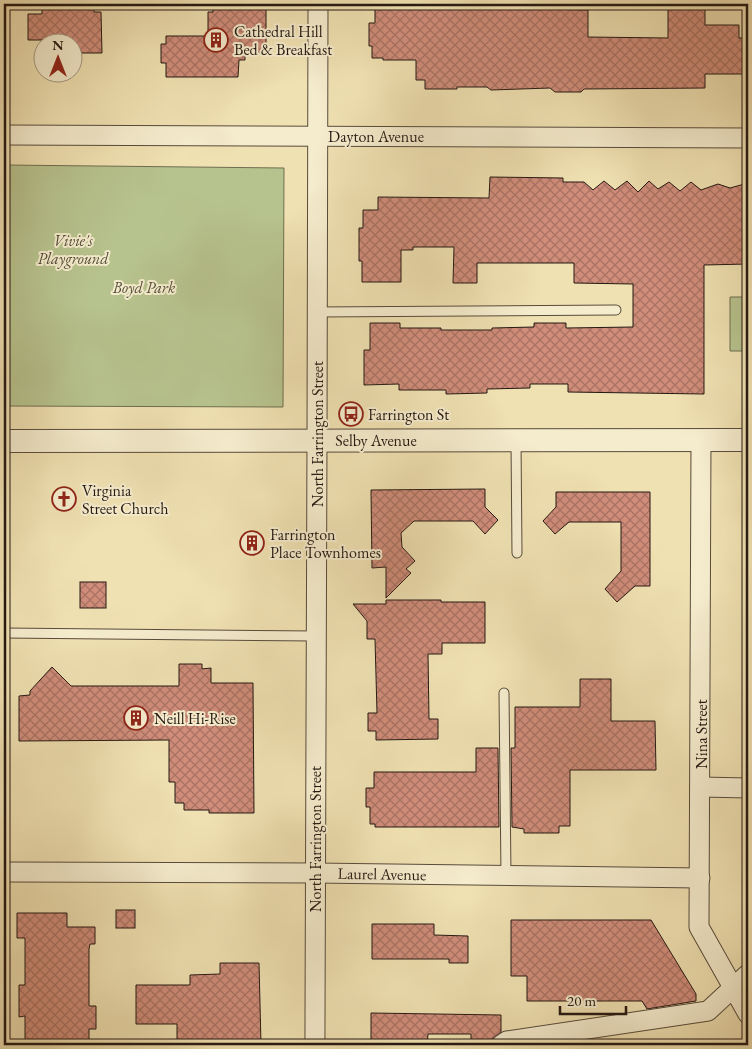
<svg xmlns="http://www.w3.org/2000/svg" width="752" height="1049" font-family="'EB Garamond',serif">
	<defs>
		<pattern id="building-cross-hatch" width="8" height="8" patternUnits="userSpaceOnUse" patternTransform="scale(1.25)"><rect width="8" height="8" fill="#d08d7a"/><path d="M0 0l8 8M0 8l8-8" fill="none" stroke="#a97263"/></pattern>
	</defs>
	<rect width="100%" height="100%" fill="#f0e1b2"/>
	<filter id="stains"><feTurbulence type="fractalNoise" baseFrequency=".004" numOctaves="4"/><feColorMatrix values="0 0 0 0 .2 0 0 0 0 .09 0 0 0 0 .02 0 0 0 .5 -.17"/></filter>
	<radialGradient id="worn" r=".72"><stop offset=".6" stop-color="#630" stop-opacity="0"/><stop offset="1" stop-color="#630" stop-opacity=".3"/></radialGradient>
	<g fill="#b7c38e" stroke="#6e6e50">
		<path d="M4 165 284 168 283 407 4 406Z"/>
		<path d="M730 297H747L748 299V351H730Z"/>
	</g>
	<g fill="url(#building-cross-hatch)" stroke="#251913">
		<path d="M42 4H94V12H101L102 53H72V42H44V40H28V14H42Z"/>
		<path d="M213 4H266V53H245V60H239L238 77H166V63H161V44H166V36H208V12H213Z"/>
		<path d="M380 4H462V7L588 10V37L668 38V8H705V25H739V38H746V74H705V88L584 89 581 92H555L550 88 491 90 487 87H457V89H425V80H416V60H383V58H372V46H369V23H375V7H380Z"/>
		<path d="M490 177 563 178V182H584L593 190 604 181 615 190 627 181 638 192 649 181 658 189 669 182 680 191 691 182 701 190 718 184 730 188 748 183V264L704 265V394L568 392V384H530V388L487 389V393L446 394V390H399V384L364 385V350H370V323H400V328H441V330H492V328L534 327V323H566V328L633 327V284L574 283V263H477V283H453L454 247H413V250H401V282H362V261H359V228H363V210H378V197L489 198Z"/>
		<path d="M485 489V507L498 520 485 534 473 521H414L401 533 402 547 415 561 406 569 411 573 386 598V567L372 568 371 490Z"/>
		<path d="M556 492H650V586H635L617 602 605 589 621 571V522H569L555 534 543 521 556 507Z"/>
		<rect x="80" y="582" width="26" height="26"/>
		<path d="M386 600H441V602H485V643H442V654H428L429 719H438V739L376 740V731H368V713H377L375 639H367V621L353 604H386Z"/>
		<path d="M179 664H202V669L211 668V683H253L254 813H209V810H184V803H175V782H169V740L19 741V696L30 695V691L52 667 71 686H179Z"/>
		<path d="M580 679H611V721H655L656 770H570V826H559V833H524V829L512 827 511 748H515V707H580Z"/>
		<path d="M476 748H498L499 827H375V824H370V807H366V788H374V772H476Z"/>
		<rect x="116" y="910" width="19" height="18"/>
		<path d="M17 913H67V927H95V944H90L89 949V1006H96V1029H89V1045H25V1016L19 1017V985H25V938H17Z"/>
		<path d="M511 920H651L696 994V1001L647 1009 642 1001H527V976H511Z"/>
		<path d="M372 924H434V935L468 936V963H449V959H372Z"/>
		<path d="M220 963H259L261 1045H177V1024H136V985H190V975L220 974Z"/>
		<path d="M371 1013 501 1015V1032L491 1040H471V1034H428L427 1045H371Z"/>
	</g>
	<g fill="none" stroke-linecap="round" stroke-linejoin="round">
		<g stroke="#584b3b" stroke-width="11">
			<g id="service">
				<path d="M317 312 616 310"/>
				<path d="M516 441 517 553"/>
				<path d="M4 633 315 636"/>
				<path d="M504 693 506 875"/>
			</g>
		</g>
		<g stroke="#584b3b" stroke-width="21">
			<g id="minor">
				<path d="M4 135 748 138"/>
				<path d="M701 440 699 927 748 1014"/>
				<path d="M701 787 748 788"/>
				<path d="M4 872 314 873 700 878"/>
				<path d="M315 1045C314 843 317 641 317 438 318 293 317 149 318 4"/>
				<path d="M501 1045 507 1041 708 1011 748 974"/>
			</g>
		</g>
		<g stroke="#584b3b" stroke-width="24">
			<path id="tertiary" d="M4 441 748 440"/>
		</g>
		<use href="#service" stroke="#f5eccd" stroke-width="9"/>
		<use href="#minor" stroke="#f5eccd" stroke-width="19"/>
		<use href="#tertiary" stroke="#f5eccd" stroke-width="22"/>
	</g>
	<defs>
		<g id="building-ring" transform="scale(1.25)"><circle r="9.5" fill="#f5eccd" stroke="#8f2418" stroke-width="1.5"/><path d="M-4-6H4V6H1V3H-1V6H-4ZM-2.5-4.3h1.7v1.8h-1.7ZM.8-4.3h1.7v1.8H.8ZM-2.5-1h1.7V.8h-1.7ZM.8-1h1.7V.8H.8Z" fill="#8f2418"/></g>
		<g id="bus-ring" transform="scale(1.25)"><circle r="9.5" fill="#f5eccd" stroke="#8f2418" stroke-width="1.5"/><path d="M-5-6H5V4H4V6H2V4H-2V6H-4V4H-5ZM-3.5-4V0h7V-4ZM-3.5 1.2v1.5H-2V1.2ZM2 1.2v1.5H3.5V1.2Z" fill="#8f2418"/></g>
		<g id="church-ring" transform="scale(1.25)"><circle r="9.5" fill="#f5eccd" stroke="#8f2418" stroke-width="1.5"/><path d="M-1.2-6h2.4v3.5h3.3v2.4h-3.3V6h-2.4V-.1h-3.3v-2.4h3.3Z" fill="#8f2418"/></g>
	</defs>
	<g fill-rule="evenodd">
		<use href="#building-ring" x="216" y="40"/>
		<use href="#bus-ring" x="351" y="414"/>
		<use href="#church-ring" x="64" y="499"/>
		<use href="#building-ring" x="252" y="543"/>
		<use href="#building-ring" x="136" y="718"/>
	</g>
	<g text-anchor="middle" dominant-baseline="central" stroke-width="4" stroke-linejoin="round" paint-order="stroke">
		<g font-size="16" fill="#251913" stroke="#f5eccd" text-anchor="start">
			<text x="234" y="31">Cathedral Hill<tspan x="234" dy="18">Bed &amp; Breakfast</tspan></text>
			<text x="368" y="414">Farrington St</text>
			<text x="82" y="490">Virginia<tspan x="82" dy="18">Street Church</tspan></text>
			<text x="270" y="534">Farrington<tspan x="270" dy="18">Place Townhomes</tspan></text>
			<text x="154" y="718">Neill Hi-Rise</text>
		</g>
		<g font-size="16" fill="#251913" stroke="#f5eccd">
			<text x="376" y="136">Dayton Avenue</text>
			<text transform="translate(317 434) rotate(-90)">North Farrington Street</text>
			<text x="376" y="440">Selby Avenue</text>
			<text transform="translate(701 734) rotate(-90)">Nina Street</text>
			<text transform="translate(315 839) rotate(-90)">North Farrington Street</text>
			<text transform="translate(382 874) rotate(1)">Laurel Avenue</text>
		</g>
		<g font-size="16" font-style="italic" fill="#514c38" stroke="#f5eccd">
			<text x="73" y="240">Vivie's<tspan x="73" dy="18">Playground</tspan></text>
			<text x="144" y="287">Boyd Park</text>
		</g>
	</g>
	<rect width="752" height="1049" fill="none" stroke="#f0e1b2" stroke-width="20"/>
	<rect x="5" y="5" width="742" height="1039" fill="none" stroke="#251913" stroke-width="2.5"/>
	<rect x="10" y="10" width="732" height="1029" fill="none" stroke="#251913"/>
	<g transform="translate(58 58)"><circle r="24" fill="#f5eccd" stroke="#a29883"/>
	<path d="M0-4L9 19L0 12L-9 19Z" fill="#8f2418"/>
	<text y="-8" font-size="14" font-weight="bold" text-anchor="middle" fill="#251913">N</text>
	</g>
	<path d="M560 1006v8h66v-8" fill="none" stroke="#251913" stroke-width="2.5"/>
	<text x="567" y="1006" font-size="15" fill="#251913" stroke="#f5eccd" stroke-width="4" paint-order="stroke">20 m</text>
	<rect width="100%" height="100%" filter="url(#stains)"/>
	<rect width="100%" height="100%" fill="url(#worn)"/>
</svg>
